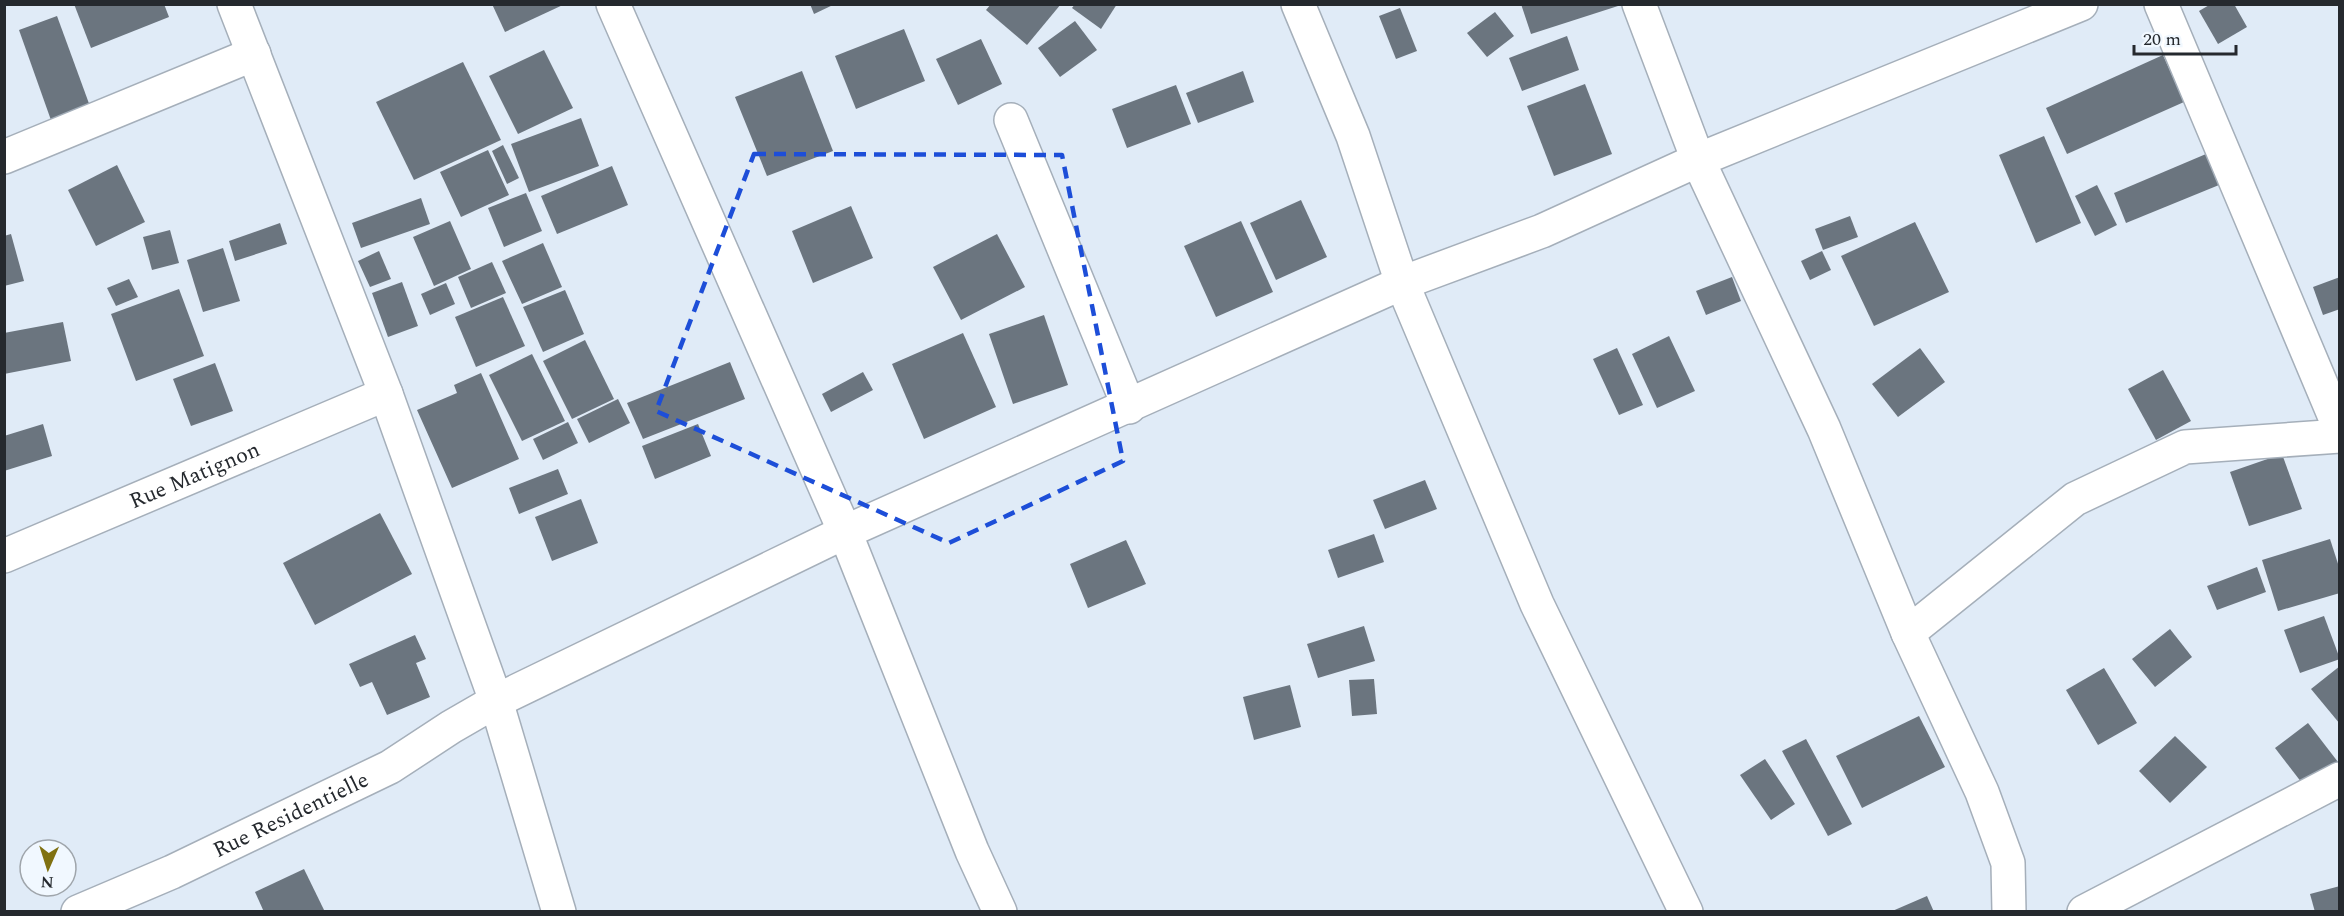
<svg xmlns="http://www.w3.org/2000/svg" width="2344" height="916" font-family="Spectral,serif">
	<rect width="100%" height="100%" fill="#e0ebf7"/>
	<g fill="#6b757f">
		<path d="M74 4H164L169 17 91 48Z"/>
		<path d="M492 4H565L505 32Z"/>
		<path d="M810 4H835L814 14Z"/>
		<path d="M991 4H1061L1027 45 986 10Z"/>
		<path d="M1075 4H1117L1101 29 1072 8Z"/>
		<path d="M1521 4H1617L1618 6 1531 34Z"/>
		<path d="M2211 4H2234L2247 27 2218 44 2199 11Z"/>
		<path d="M1400 8 1417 51 1396 59 1379 16Z"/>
		<path d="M1495 12 1514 36 1487 57 1467 33Z"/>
		<path d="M57 16 91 109 52 123 19 30Z"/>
		<path d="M1075 21 1097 50 1060 77 1038 48Z"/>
		<path d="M904 29 925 81 856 109 835 56Z"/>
		<path d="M1567 36 1579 70 1522 91 1509 58Z"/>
		<path d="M981 39 1002 84 958 105 936 59Z"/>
		<path d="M544 50 573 108 518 134 489 76Z"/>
		<path d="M2163 55 2184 102 2067 154 2046 108Z"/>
		<path d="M463 62 501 140 414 180 376 102Z"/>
		<path d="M802 71 833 151 767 176 735 97Z"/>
		<path d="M1243 71 1254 102 1198 123 1186 93Z"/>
		<path d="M1585 84 1612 154 1554 176 1527 106Z"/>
		<path d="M1176 85 1191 124 1127 148 1112 109Z"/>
		<path d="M581 118 599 166 529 192 511 144Z"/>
		<path d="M2044 136 2081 223 2036 243 1999 155Z"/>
		<path d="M503 145 519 178 507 184 492 151Z"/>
		<path d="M488 150 509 195 461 217 440 172Z"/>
		<path d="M2206 154 2219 185 2126 223 2114 193Z"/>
		<path d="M117 165 145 222 96 246 68 190Z"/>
		<path d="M612 166 628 205 557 234 541 196Z"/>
		<path d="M2097 185 2117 225 2095 236 2075 196Z"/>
		<path d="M526 193 542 231 504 247 488 208Z"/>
		<path d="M421 198 430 224 361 248 352 223Z"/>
		<path d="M1301 200 1327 257 1276 280 1250 223Z"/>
		<path d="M851 206 873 258 813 283 792 231Z"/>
		<path d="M1850 216 1858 237 1823 250 1815 229Z"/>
		<path d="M450 221 471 269 434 286 413 237Z"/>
		<path d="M1241 221 1273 292 1216 317 1184 246Z"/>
		<path d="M1915 222 1949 292 1874 326 1841 256Z"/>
		<path d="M280 223 287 244 235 261 229 241Z"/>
		<path d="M170 230 179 263 152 270 143 237Z"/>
		<path d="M11 234 24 281 4 286V236Z"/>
		<path d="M997 234 1025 287 961 320 933 267Z"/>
		<path d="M543 243 562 287 522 304 502 261Z"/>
		<path d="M223 248 240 301 203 312 187 260Z"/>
		<path d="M379 251 391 279 370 287 358 261Z"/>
		<path d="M1822 251 1831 270 1810 280 1801 261Z"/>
		<path d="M492 262 506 293 471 308 458 277Z"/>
		<path d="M1732 277 1741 301 1706 315 1696 291Z"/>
		<path d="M2340 277V309L2323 315 2313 287Z"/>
		<path d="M129 279 138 297 116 306 107 288Z"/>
		<path d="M402 282 418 326 388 337 372 293Z"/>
		<path d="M446 283 455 304 430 315 421 294Z"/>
		<path d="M179 289 204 356 136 381 111 314Z"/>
		<path d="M565 290 584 334 543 352 523 307Z"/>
		<path d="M503 297 525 346 476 367 455 317Z"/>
		<path d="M1044 315 1068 385 1013 404 989 334Z"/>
		<path d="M63 322 71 361 4 374V333Z"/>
		<path d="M963 333 996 407 924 439 892 364Z"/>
		<path d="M1669 336 1695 391 1657 408 1632 354Z"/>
		<path d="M585 340 614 399 572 419 543 361Z"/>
		<path d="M1617 348 1643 405 1619 415 1593 359Z"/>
		<path d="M1920 348 1945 382 1898 417 1872 384Z"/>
		<path d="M532 354 565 421 522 441 489 375Z"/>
		<path d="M730 362 745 399 643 439 627 403Z"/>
		<path d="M215 363 233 411 191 426 173 379Z"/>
		<path d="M2163 370 2191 421 2156 440 2128 389Z"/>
		<path d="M863 372 873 390 831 412 822 394Z"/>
		<path d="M481 373 519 459 452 488 417 410 457 393 454 385Z"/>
		<path d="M618 399 630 423 589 443 577 419Z"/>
		<path d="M568 422 578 443 543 460 533 439Z"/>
		<path d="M43 424 52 456 4 471V436Z"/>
		<path d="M698 424 711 456 655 479 642 446Z"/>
		<path d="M2282 454 2302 509 2249 526 2230 472Z"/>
		<path d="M558 469 568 494 519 514 509 488Z"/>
		<path d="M1425 480 1437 509 1385 529 1373 500Z"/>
		<path d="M581 499 598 543 552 561 535 517Z"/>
		<path d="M380 513 412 574 315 625 283 563Z"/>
		<path d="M1374 534 1384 562 1338 578 1328 550Z"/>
		<path d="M2330 539 2340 570V593L2278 611 2262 560Z"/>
		<path d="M1126 540 1146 584 1088 608 1070 564Z"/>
		<path d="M2257 567 2266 592 2217 610 2207 586Z"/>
		<path d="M2324 616 2340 659 2300 673 2284 630Z"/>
		<path d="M1364 626 1375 661 1318 678 1307 644Z"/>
		<path d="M2170 629 2192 657 2155 687 2132 659Z"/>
		<path d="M415 635 426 659 416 663 430 697 387 715 372 682 360 687 349 664Z"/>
		<path d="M2340 666V724L2311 689Z"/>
		<path d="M2104 668 2137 723 2098 745 2066 690Z"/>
		<path d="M1374 679 1377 714 1352 716 1349 680Z"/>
		<path d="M1290 685 1301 727 1254 740 1243 697Z"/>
		<path d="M1919 716 1945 767 1862 808 1836 756Z"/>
		<path d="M2308 723 2338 762 2305 787 2275 748Z"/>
		<path d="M2175 736 2207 767 2170 803 2139 771Z"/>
		<path d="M1806 739 1852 824 1828 836 1782 751Z"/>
		<path d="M1765 759 1795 804 1771 820 1740 775Z"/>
		<path d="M304 869 325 912H264L255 892Z"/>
		<path d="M2340 886V912H2315L2310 894Z"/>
		<path d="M1927 896 1934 912H1890Z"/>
	</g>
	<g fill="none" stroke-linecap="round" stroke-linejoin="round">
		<g stroke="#a5afba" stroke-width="36">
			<g id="street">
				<path d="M234 4 386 394 496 701 559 912"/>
				<path d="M613 4 845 532 972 851 1000 912"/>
				<path d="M1298 4 1353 136 1402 283 1537 604 1686 912"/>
				<path d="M1639 4 1698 160 1824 429 1908 633 1982 792 2008 863 2009 912"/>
				<path d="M2161 4 2340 429"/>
				<path d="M1011 120 1129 407"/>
				<path d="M4 157 254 54"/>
				<path id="s1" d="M4 556 386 394"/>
				<path d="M1908 633 2075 499 2185 447 2340 436"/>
				<path id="s2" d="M78 912 172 872 390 767 451 727 496 701 845 532 1402 283 1542 231 1698 160 2081 4"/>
				<path d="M2084 912 2340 779"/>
			</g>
		</g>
		<use href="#street" stroke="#fff" stroke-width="33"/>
	</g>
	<path fill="none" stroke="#1d4ed8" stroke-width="4.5" stroke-dasharray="12 8" stroke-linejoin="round" d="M754 154 1062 155 1123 461 949 543 656 411Z"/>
	<g text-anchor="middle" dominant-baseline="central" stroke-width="6" stroke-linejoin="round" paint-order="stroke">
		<g font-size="22" fill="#25292e" stroke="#f1f8ff">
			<text stroke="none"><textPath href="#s1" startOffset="207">Rue Matignon</textPath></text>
			<text stroke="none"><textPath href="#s2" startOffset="234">Rue Residentielle</textPath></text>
		</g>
	</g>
	<rect width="2344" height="916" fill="none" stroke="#25292e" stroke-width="12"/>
	<g transform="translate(48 868) rotate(183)"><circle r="28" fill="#f1f8ff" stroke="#9fa5ab" stroke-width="1.5"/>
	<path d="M0-4.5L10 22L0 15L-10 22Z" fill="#807111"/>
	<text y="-9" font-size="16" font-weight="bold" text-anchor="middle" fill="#25292e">N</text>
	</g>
	<path d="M2134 45v9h102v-9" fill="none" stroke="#25292e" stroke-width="3"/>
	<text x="2143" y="45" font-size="18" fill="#25292e" stroke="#f1f8ff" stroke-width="4.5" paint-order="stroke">20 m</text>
</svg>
